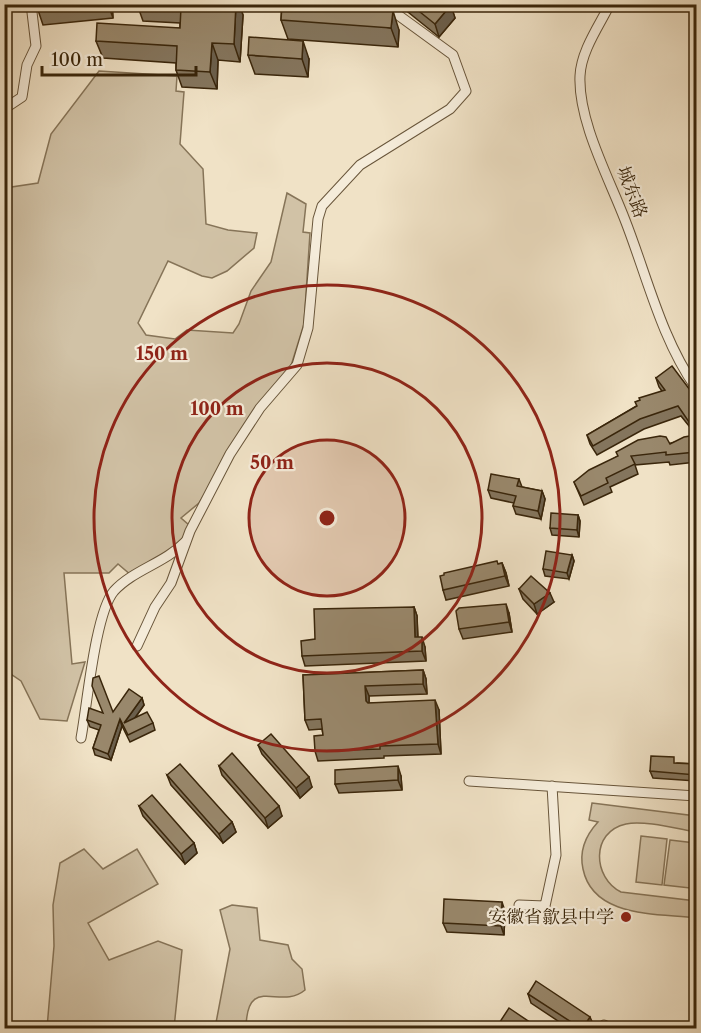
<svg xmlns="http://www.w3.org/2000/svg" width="701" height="1033" font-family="'Libre Caslon Text','Noto Serif SC',serif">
	<rect width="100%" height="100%" fill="#f0e2c6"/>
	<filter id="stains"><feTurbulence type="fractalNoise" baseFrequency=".00333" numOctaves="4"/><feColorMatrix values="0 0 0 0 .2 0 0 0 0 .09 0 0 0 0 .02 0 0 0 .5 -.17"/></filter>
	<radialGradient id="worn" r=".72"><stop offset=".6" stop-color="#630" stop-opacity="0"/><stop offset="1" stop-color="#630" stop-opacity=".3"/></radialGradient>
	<g fill="#d1c2a6" stroke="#867458" stroke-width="1.5">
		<path d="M99 71 177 76 176 91 184 92 180 144 203 169 206 224 228 230 257 233 254 248 227 271 212 278 202 276 168 261 138 323 146 335 175 339 187 330 233 333 239 324 251 291 271 262 287 193 306 204 303 232 310 233 304 324 290 369 199 503 181 518 189 525 183 542 131 575 118 564 109 573H64L72 664 85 662 67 721 40 719 21 681 5 670V188L38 183 51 134Z"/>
		<path d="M592 803 696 816V832C678 829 644 820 626 824 590 832 593 878 621 892L696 901V918C657 913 593 918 583 869 579 851 586 835 598 822L589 820Z"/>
		<path d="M641 836 667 839 662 885 636 882Z"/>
		<path d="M670 840 695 843 690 888 664 885Z"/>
		<path d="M84 849 103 869 137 849 158 884 88 923 109 960 158 941 182 950 174 1028H47L54 946 53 905 60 863Z"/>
		<path d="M232 905 257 908 260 940 288 945 292 959 302 969 305 990C280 1011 247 973 246 1028H215L230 949 220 910Z"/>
	</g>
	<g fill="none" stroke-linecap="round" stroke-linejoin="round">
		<g stroke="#68553a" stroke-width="11">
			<g id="minor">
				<path d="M610 4C599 26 581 51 580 76 578 121 609 178 625 220 647 276 661 338 696 388"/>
				<path d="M4 109 22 97 27 65 36 46 31 4"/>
				<path d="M137 646 155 607 171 583 190 531 230 454 260 408 297 365 308 328 318 219 322 206 360 165 450 109 466 91 453 55 383 4"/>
				<path d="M81 738C87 707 95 613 114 591 133 570 165 563 185 542"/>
				<path d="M469 781 696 796"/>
				<path d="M519 905 545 906 556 855 552 786"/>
				<path d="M604 1025 610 1028"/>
			</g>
		</g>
		<use href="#minor" stroke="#f5ecda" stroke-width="9"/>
	</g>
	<g fill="#84755d" stroke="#3a260b" stroke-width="1.5">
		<path d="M36 4H112L113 18 43 25Z"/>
		<path d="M137 4H239L243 15 240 62 218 60 217 89 182 87 176 70V63L103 58 96 41 180 28V23L143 21Z"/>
		<path d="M282 4 399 30 398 47 288 39 281 20Z"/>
		<path d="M398 4H450L455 18 439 37Z"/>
		<path d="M248 55 309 59 308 77 255 74Z"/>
		<path d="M656 378 696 398V429L693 431 681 416 644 429 597 455 590 444 587 435 662 391 659 387Z"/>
		<path d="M696 437V462L670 465 669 462 635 465 638 474 610 487 612 492 584 505 574 482 618 456Z"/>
		<path d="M519 479 522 487 542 491 545 499 541 519 516 514 513 506 514 503 491 498 488 490Z"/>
		<path d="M578 515 580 521 579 537 552 535 550 528Z"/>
		<path d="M572 555 574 561 569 579 545 576 543 569Z"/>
		<path d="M502 563 506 573 509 586 446 600 443 590 498 564Z"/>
		<path d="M519 589 554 602 537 614 523 599Z"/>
		<path d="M414 607 417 616 418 637 425 647 426 661 305 666 302 656 315 639Z"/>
		<path d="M509 613 512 632 463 639 459 629Z"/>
		<path d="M423 670 426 679 427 694 369 696V703L439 710 441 754 384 756V758L318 761 315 751 323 735 322 729 309 730 305 720 303 675Z"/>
		<path d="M142 698 144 705 135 718 153 723 155 730 130 742 122 726 111 760 95 755 93 748 99 730 90 727 87 720 102 713 113 712Z"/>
		<path d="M258 745 312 787 300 798 262 754Z"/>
		<path d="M677 763 696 764V781L653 778 650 771Z"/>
		<path d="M219 766 282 816 268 828 222 775Z"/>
		<path d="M167 775 232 822 236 832 223 843 171 785Z"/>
		<path d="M401 776 402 790 339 793 335 784Z"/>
		<path d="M139 806 194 843 197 853 185 864 143 816Z"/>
		<path d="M505 911 504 935 447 932 443 923Z"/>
		<path d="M528 994 594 1026 592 1029H570L531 1003Z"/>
	</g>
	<g fill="#6b5f4c" stroke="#3a260b" stroke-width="1.5">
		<path d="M108 4H112L113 18Z"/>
		<path d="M236 4H239L243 15 240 62 234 44Z"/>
		<path d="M451 5 455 18 439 37 435 24Z"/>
		<path d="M393 11 399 30 398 47 391 28Z"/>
		<path d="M303 41 309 59 308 77 302 59Z"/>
		<path d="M212 43 218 60 217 89 210 72Z"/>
		<path d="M694 414 696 422V429L693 431 689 422Z"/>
		<path d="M542 491 545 499 541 519 538 511Z"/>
		<path d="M578 515 580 521 579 537 577 530Z"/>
		<path d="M572 555 574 561 569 579 567 573Z"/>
		<path d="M502 563 506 573 509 586 505 576Z"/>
		<path d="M550 593 554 602 537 614 534 604Z"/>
		<path d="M506 604 509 613 512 632 509 622Z"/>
		<path d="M414 607 417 616 418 647 415 637Z"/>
		<path d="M422 637 425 647 426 661 422 651Z"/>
		<path d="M423 670 426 679 427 694 423 684Z"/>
		<path d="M365 686 369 696V710L366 701Z"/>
		<path d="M142 698 144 705 127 729 124 723Z"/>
		<path d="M435 700 439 710 441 754 438 744Z"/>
		<path d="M120 719 122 726 111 760 108 754Z"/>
		<path d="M398 766 401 776 402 790 398 780Z"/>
		<path d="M309 777 312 787 300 798 296 788Z"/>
		<path d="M279 806 282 816 268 828 265 818Z"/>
		<path d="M232 822 236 832 223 843 219 834Z"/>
		<path d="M194 843 197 853 185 864 181 854Z"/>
		<path d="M502 902 505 911 504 935 501 926Z"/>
		<path d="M590 1017 594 1026 592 1029H582Z"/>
	</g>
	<g fill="#99886c" stroke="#3a260b" stroke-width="1.5">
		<path d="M36 4H54L36 6Z"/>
		<path d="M154 4H236L234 44 212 43 210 72 176 70 177 46 96 41 97 23 180 28 181 7Z"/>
		<path d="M282 4H298L393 11 391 28 281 20Z"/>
		<path d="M410 4H450L451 5 435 24Z"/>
		<path d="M249 37 303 41 302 59 248 55Z"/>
		<path d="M672 366 696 398V416L695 417 694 414V418L689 422 678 406 640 419 593 446 587 435 637 406 635 402 640 400 639 398 665 390 656 378Z"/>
		<path d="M696 435V452L666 455V452L631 456 635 464 606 478 608 483 581 496 574 482 589 470 618 456 616 452 638 440 660 436 666 437 670 444 684 437Z"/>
		<path d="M491 474 519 479 517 486 542 491 538 511 513 506 516 496 488 490Z"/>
		<path d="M551 513 578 515 577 530 550 528Z"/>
		<path d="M546 551 572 555 567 573 543 569Z"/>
		<path d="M497 561 498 564 502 563 505 576 443 590 440 576 444 575V573Z"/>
		<path d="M531 576 550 593 534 604 519 589Z"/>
		<path d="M506 604 509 622 459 629 456 611 459 608Z"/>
		<path d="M414 607 415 637H422V651L302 656 301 641 315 639 314 609Z"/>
		<path d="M423 670V684L365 686 366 701 368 703 435 700 438 744 380 746V749L315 751 314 736 323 735 321 719 305 720 303 675Z"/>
		<path d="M99 676 113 712 129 689 142 698 124 723 147 712 153 723 128 735 120 719 108 754 93 748 101 725 87 720 89 708 103 713 92 686 93 678Z"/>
		<path d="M271 734 309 777 296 788 258 745Z"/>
		<path d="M232 753 279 806 265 818 219 766Z"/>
		<path d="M651 756 674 757V763L696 764V775L650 771Z"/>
		<path d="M180 764 232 822 219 834 167 775Z"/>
		<path d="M398 766V780L335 784V770Z"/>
		<path d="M152 795 194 843 181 854 139 806Z"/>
		<path d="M444 899 502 902 501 926 443 923Z"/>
		<path d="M536 981 590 1017 582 1029 528 994Z"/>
		<path d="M509 1008 540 1029H515L512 1026 510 1029H486L489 1024 496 1028Z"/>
	</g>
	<circle cx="327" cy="518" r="78" fill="#8f2418" fill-opacity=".12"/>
	<g fill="none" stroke="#8f2418" stroke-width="3">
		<circle cx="327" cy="518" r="78"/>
		<circle cx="327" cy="518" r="155"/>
		<circle cx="327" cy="518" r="233"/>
	</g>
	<circle fill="#8f2418" stroke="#f5ecda" stroke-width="2" cx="626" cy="917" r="6"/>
	<g text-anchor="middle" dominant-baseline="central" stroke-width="4.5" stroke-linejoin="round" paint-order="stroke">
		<g font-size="18" fill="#3a260b" stroke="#f5ecda">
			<text transform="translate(632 192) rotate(69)">城东路</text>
		</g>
		<g font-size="18" fill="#3a260b" stroke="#f5ecda" text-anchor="end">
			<text x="614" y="917">安徽省歙县中学</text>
		</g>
	</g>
	<circle cx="327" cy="518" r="9" fill="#8f2418" stroke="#f5ecda" stroke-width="3"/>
	<g font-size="18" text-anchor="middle" font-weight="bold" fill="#8f2418" stroke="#f5ecda" stroke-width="4.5" stroke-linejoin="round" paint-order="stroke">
		<text x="162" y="360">150 m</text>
		<text x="217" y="415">100 m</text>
		<text x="272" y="469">50 m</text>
	</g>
	<rect width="701" height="1033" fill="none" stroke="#f0e2c6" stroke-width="24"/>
	<rect x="6" y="6" width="689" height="1021" fill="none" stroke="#3a260b" stroke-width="3"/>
	<rect x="12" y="12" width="677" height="1009" fill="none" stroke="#3a260b" stroke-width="1.5"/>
	<path d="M42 66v9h154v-9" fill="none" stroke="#3a260b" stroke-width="3"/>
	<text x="51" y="66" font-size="18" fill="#3a260b" stroke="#f5ecda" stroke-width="4.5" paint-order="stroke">100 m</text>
	<rect width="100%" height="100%" filter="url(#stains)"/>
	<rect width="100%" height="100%" fill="url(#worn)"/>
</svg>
